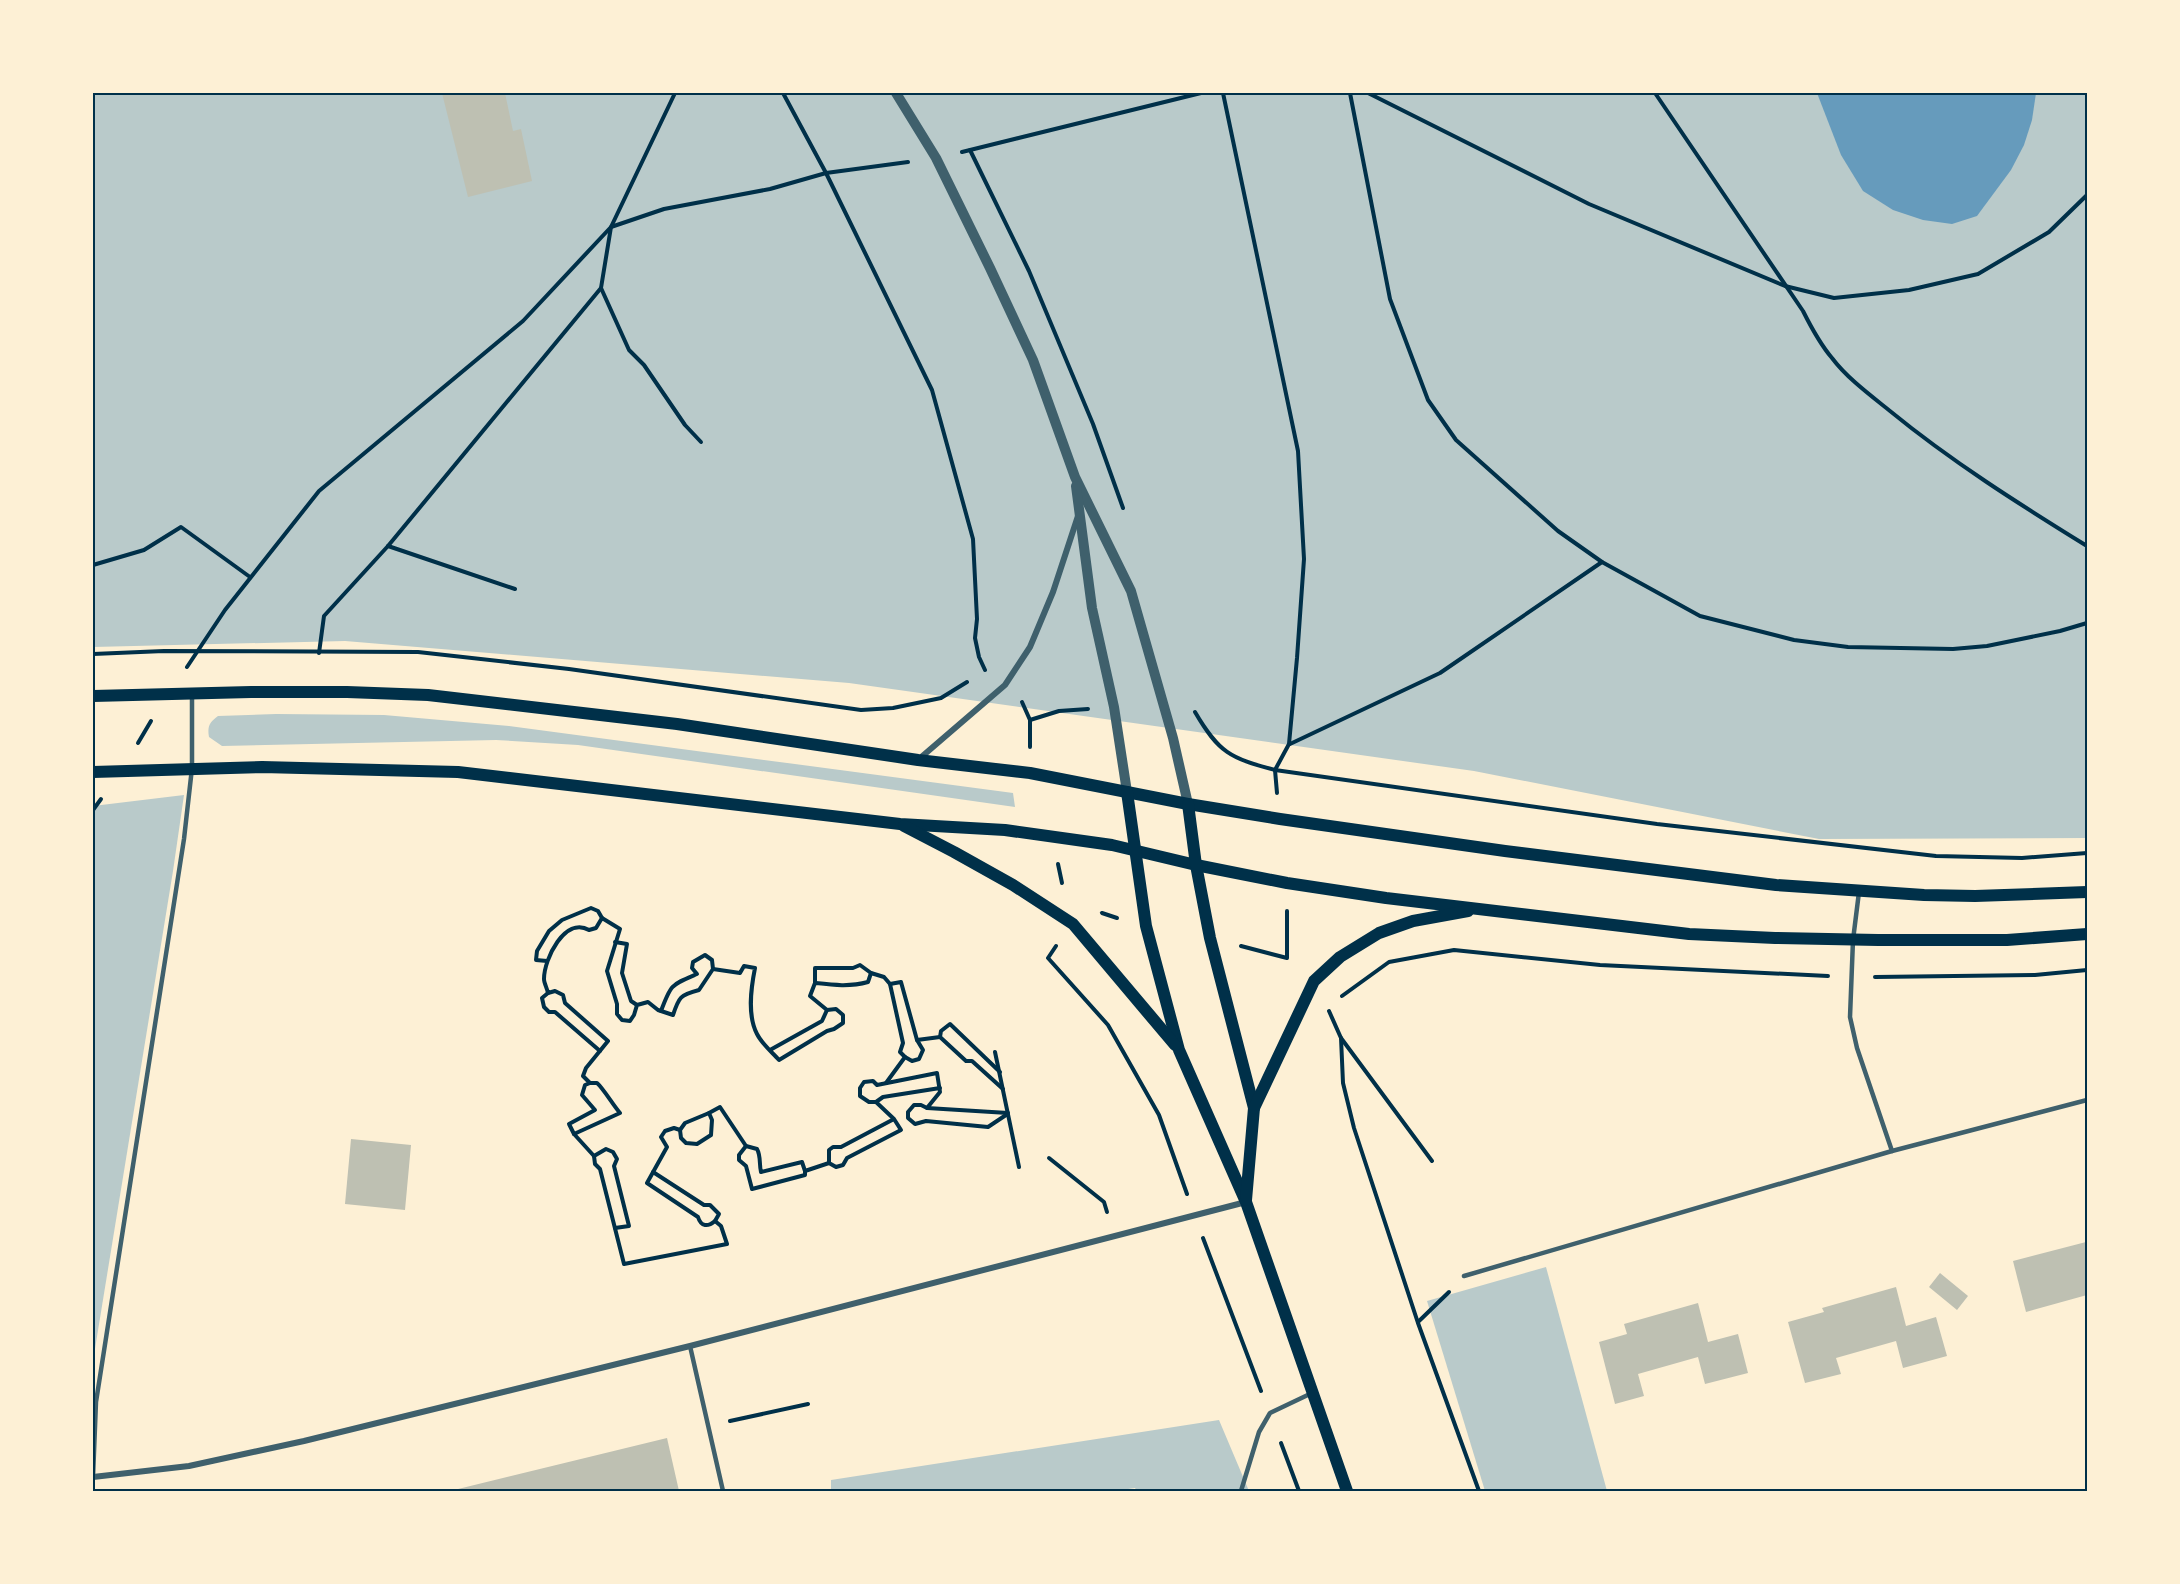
<svg xmlns="http://www.w3.org/2000/svg" width="2180" height="1584" font-family="Lato,sans-serif">
	<rect width="100%" height="100%" fill="#fdf0d5"/>
	<g fill="#b9caca">
		<path d="M93 93H2087V838L1819 839 1474 771 849 683 345 641 93 647Z"/>
		<path d="M276 714 384 715 509 726 1013 793 1015 807 578 745 496 740 222 746 209 737C207 726 210 722 218 716Z"/>
		<path d="M184 795 173 871 93 1361V806Z"/>
		<path d="M1546 1267 1607 1491H1485L1427 1301Z"/>
		<path d="M1219 1420 1249 1491H1137L1135 1488 1114 1491H831V1480Z"/>
	</g>
	<path fill="#669bbc" d="M1817 93H2036L2032 120 2024 145 2011 170 1977 216 1952 224 1923 220 1893 210 1863 191 1841 155Z"/>
	<g fill="#bec0b2">
		<path d="M442 93H505L513 131 521 129 532 181 468 197Z"/>
		<path d="M351 1139 411 1145 405 1210 345 1204Z"/>
		<path d="M2086 1242 2087 1295 2026 1312 2013 1261Z"/>
		<path d="M1940 1273 1968 1296 1957 1310 1929 1287Z"/>
		<path d="M1896 1287 1906 1326 1936 1317 1947 1356 1903 1368 1896 1341 1836 1358 1841 1374 1805 1383 1788 1322 1824 1312 1822 1308Z"/>
		<path d="M1698 1303 1708 1342 1738 1334 1748 1373 1705 1384 1698 1357 1638 1374 1644 1396 1615 1404 1599 1342 1627 1334 1624 1324Z"/>
		<path d="M667 1438 679 1491H454V1490Z"/>
	</g>
	<g fill="none" stroke-linecap="round" stroke-linejoin="round">
		<g stroke="#003049" stroke-width="4">
			<path d="M783 93 826 173 932 390 973 539 977 619 975 638 979 657 985 670"/>
			<path d="M1223 93 1298 451 1304 559 1297 658 1289 744 1275 770"/>
			<path d="M1350 93 1390 299 1428 400 1456 440 1558 531 1602 562 1700 616 1794 640 1848 647 1953 649 1987 646 2060 631 2087 623"/>
			<path d="M1368 93 1589 204 1785 286 1834 298 1909 290 1978 274 2049 232 2087 195"/>
			<path d="M1655 93 1803 311C1811 327 1820 344 1832 358 1847 378 1870 395 1890 411 1951 461 2019 504 2087 546"/>
			<path d="M970 150 1029 271 1093 424 1123 508"/>
			<path d="M962 152 1201 93"/>
			<path d="M601 288 629 350 644 365 685 425 701 442"/>
			<path d="M388 546 515 589"/>
			<path d="M93 565 144 550 181 527 250 577"/>
			<path d="M319 653 324 616 388 546 601 288 611 227 675 93"/>
			<path d="M93 654 164 651 418 652 569 669 861 710 893 708 941 698 967 682"/>
			<path d="M187 667 225 610 319 491 523 321 611 227 664 209 770 189 826 173 908 162"/>
			<path d="M1022 702 1030 720V747"/>
			<path d="M1195 712C1219 753 1230 758 1275 770L1657 824 1936 856 2022 858 2087 853"/>
			<path d="M1030 720 1059 711 1088 709"/>
			<path d="M138 743 151 721"/>
			<path d="M1290 744 1440 673 1602 562"/>
			<path d="M1275 770 1277 793"/>
			<path d="M93 810 101 799"/>
			<path d="M1058 864 1062 883"/>
			<path d="M1102 913 1117 918"/>
			<path d="M615 942 627 944 622 973 631 1001 637 1005"/>
			<path d="M1056 946 1048 958 1108 1025 1159 1115 1187 1194"/>
			<path d="M1241 946 1287 958V911"/>
			<path d="M547 961 536 960 537 951 549 931 562 920 591 908 598 911 602 918"/>
			<path d="M1875 977 2035 975 2087 970"/>
			<path d="M815 983V968H853L860 965 871 973"/>
			<path d="M890 984 901 982 917 1040"/>
			<path d="M548 993 542 998 544 1007 549 1012H555L600 1051"/>
			<path d="M1342 996 1389 962 1454 950 1600 965 1828 976"/>
			<path d="M827 1010 810 996 815 983C833 985 850 987 868 982L871 973 884 977 890 984 903 1043 900 1052 905 1057 886 1083"/>
			<path d="M661 1011C671 984 671 985 697 974L692 968 693 962 705 955 712 960 713 969"/>
			<path d="M1329 1011 1341 1038 1432 1161"/>
			<path d="M940 1037 966 1061H972L1003 1089"/>
			<path d="M1341 1038 1343 1083 1354 1128 1418 1323 1479 1491"/>
			<path d="M770 1050 822 1021 827 1010 836 1009 843 1015V1023L834 1029 827 1031 779 1060C772 1052 762 1044 757 1034 747 1015 751 988 755 968L744 966 740 973 713 969 699 990C680 995 679 997 673 1015L658 1010 648 1002 637 1005 634 1015 630 1021 622 1020 617 1014V1004L607 971 620 929 602 918 596 928 589 930C565 916 544 959 544 979 544 983 547 988 548 993L555 991 563 995 565 1003 608 1041 586 1068 583 1076 590 1083H597C603 1088 613 1105 620 1113L574 1134 594 1156 595 1164 600 1169 624 1264 727 1244 721 1226 715 1221C708 1227 701 1227 698 1217L647 1183 667 1147 661 1137 665 1131 674 1128 680 1130 681 1138 686 1143 697 1144 711 1135 712 1120 709 1113 720 1107 746 1146 757 1149C761 1156 759 1164 761 1172L802 1162 805 1171 829 1163"/>
			<path d="M995 1052 1019 1167"/>
			<path d="M905 1057 912 1061 919 1059 923 1050 917 1040 940 1037 941 1031 950 1024 1000 1072"/>
			<path d="M876 1102H869L860 1096V1088L864 1082 873 1081 877 1085 937 1073 940 1092 927 1108 1008 1113"/>
			<path d="M927 1108 921 1105H914L908 1112V1118L915 1124 926 1121 988 1127 1006 1115"/>
			<path d="M894 1119 841 1147H833L829 1150V1163L836 1167 843 1165 847 1158 901 1130 894 1119 876 1102 883 1097 940 1088"/>
			<path d="M680 1130 685 1123 709 1113"/>
			<path d="M574 1134 569 1124 595 1110 582 1095 585 1085 590 1083"/>
			<path d="M746 1146 739 1155V1160L746 1166 752 1189 805 1175V1171"/>
			<path d="M594 1156 606 1149 613 1152 617 1159 614 1166 629 1226 615 1228"/>
			<path d="M1049 1158 1104 1202 1107 1212"/>
			<path d="M653 1172 704 1205H710L719 1214 715 1221"/>
			<path d="M1203 1238 1261 1391"/>
			<path d="M1418 1322 1449 1292"/>
			<path d="M730 1421 808 1404"/>
			<path d="M1281 1443 1299 1491"/>
		</g>
		<g stroke="#3f606c" stroke-width="4.5">
			<path d="M1859 892 1853 940 1850 1017 1857 1048 1892 1151"/>
			<path d="M1464 1276 1892 1151 2087 1100"/>
			<path d="M690 1346 723 1491"/>
			<path d="M93 1477 96 1402 184 839 192 768V695"/>
			<path d="M1241 1491 1259 1432 1270 1413 1312 1393"/>
		</g>
		<g stroke="#3f606c" stroke-width="6">
			<path d="M919 759 1005 685 1030 647 1053 592 1078 516"/>
			<path d="M93 1477 189 1466 304 1441 690 1346 1246 1202"/>
		</g>
		<g stroke="#3f606c" stroke-width="10">
			<path d="M896 93 936 158 990 268 1033 360 1075 477 1131 591 1173 738 1188 804"/>
			<path d="M1076 486 1092 608 1114 707 1127 792"/>
		</g>
		<g stroke="#003049" stroke-width="12">
			<path d="M93 696 251 692H347L428 695 677 724 918 760 1030 773 1188 804 1280 819 1505 851 1776 885 1924 895 1975 896 2087 892"/>
			<path d="M93 772 262 767 458 772 900 824 1005 830 1112 845 1196 865 1287 883 1386 898 1689 934 1775 938 1878 940H2007L2087 934"/>
			<path d="M1127 792 1146 926 1179 1050 1246 1202 1347 1491"/>
			<path d="M1188 804 1196 865 1210 938 1254 1108 1246 1200"/>
			<path d="M904 826 954 852 1013 885 1073 924 1175 1045"/>
			<path d="M1254 1108 1314 981 1340 957 1379 933 1413 921 1468 911"/>
		</g>
	</g>
	<rect width="2180" height="1584" fill="none" stroke="#fdf0d5" stroke-width="189"/>
	<rect x="94" y="94" width="1992" height="1396" fill="none" stroke="#003049" stroke-width="2"/>
</svg>
